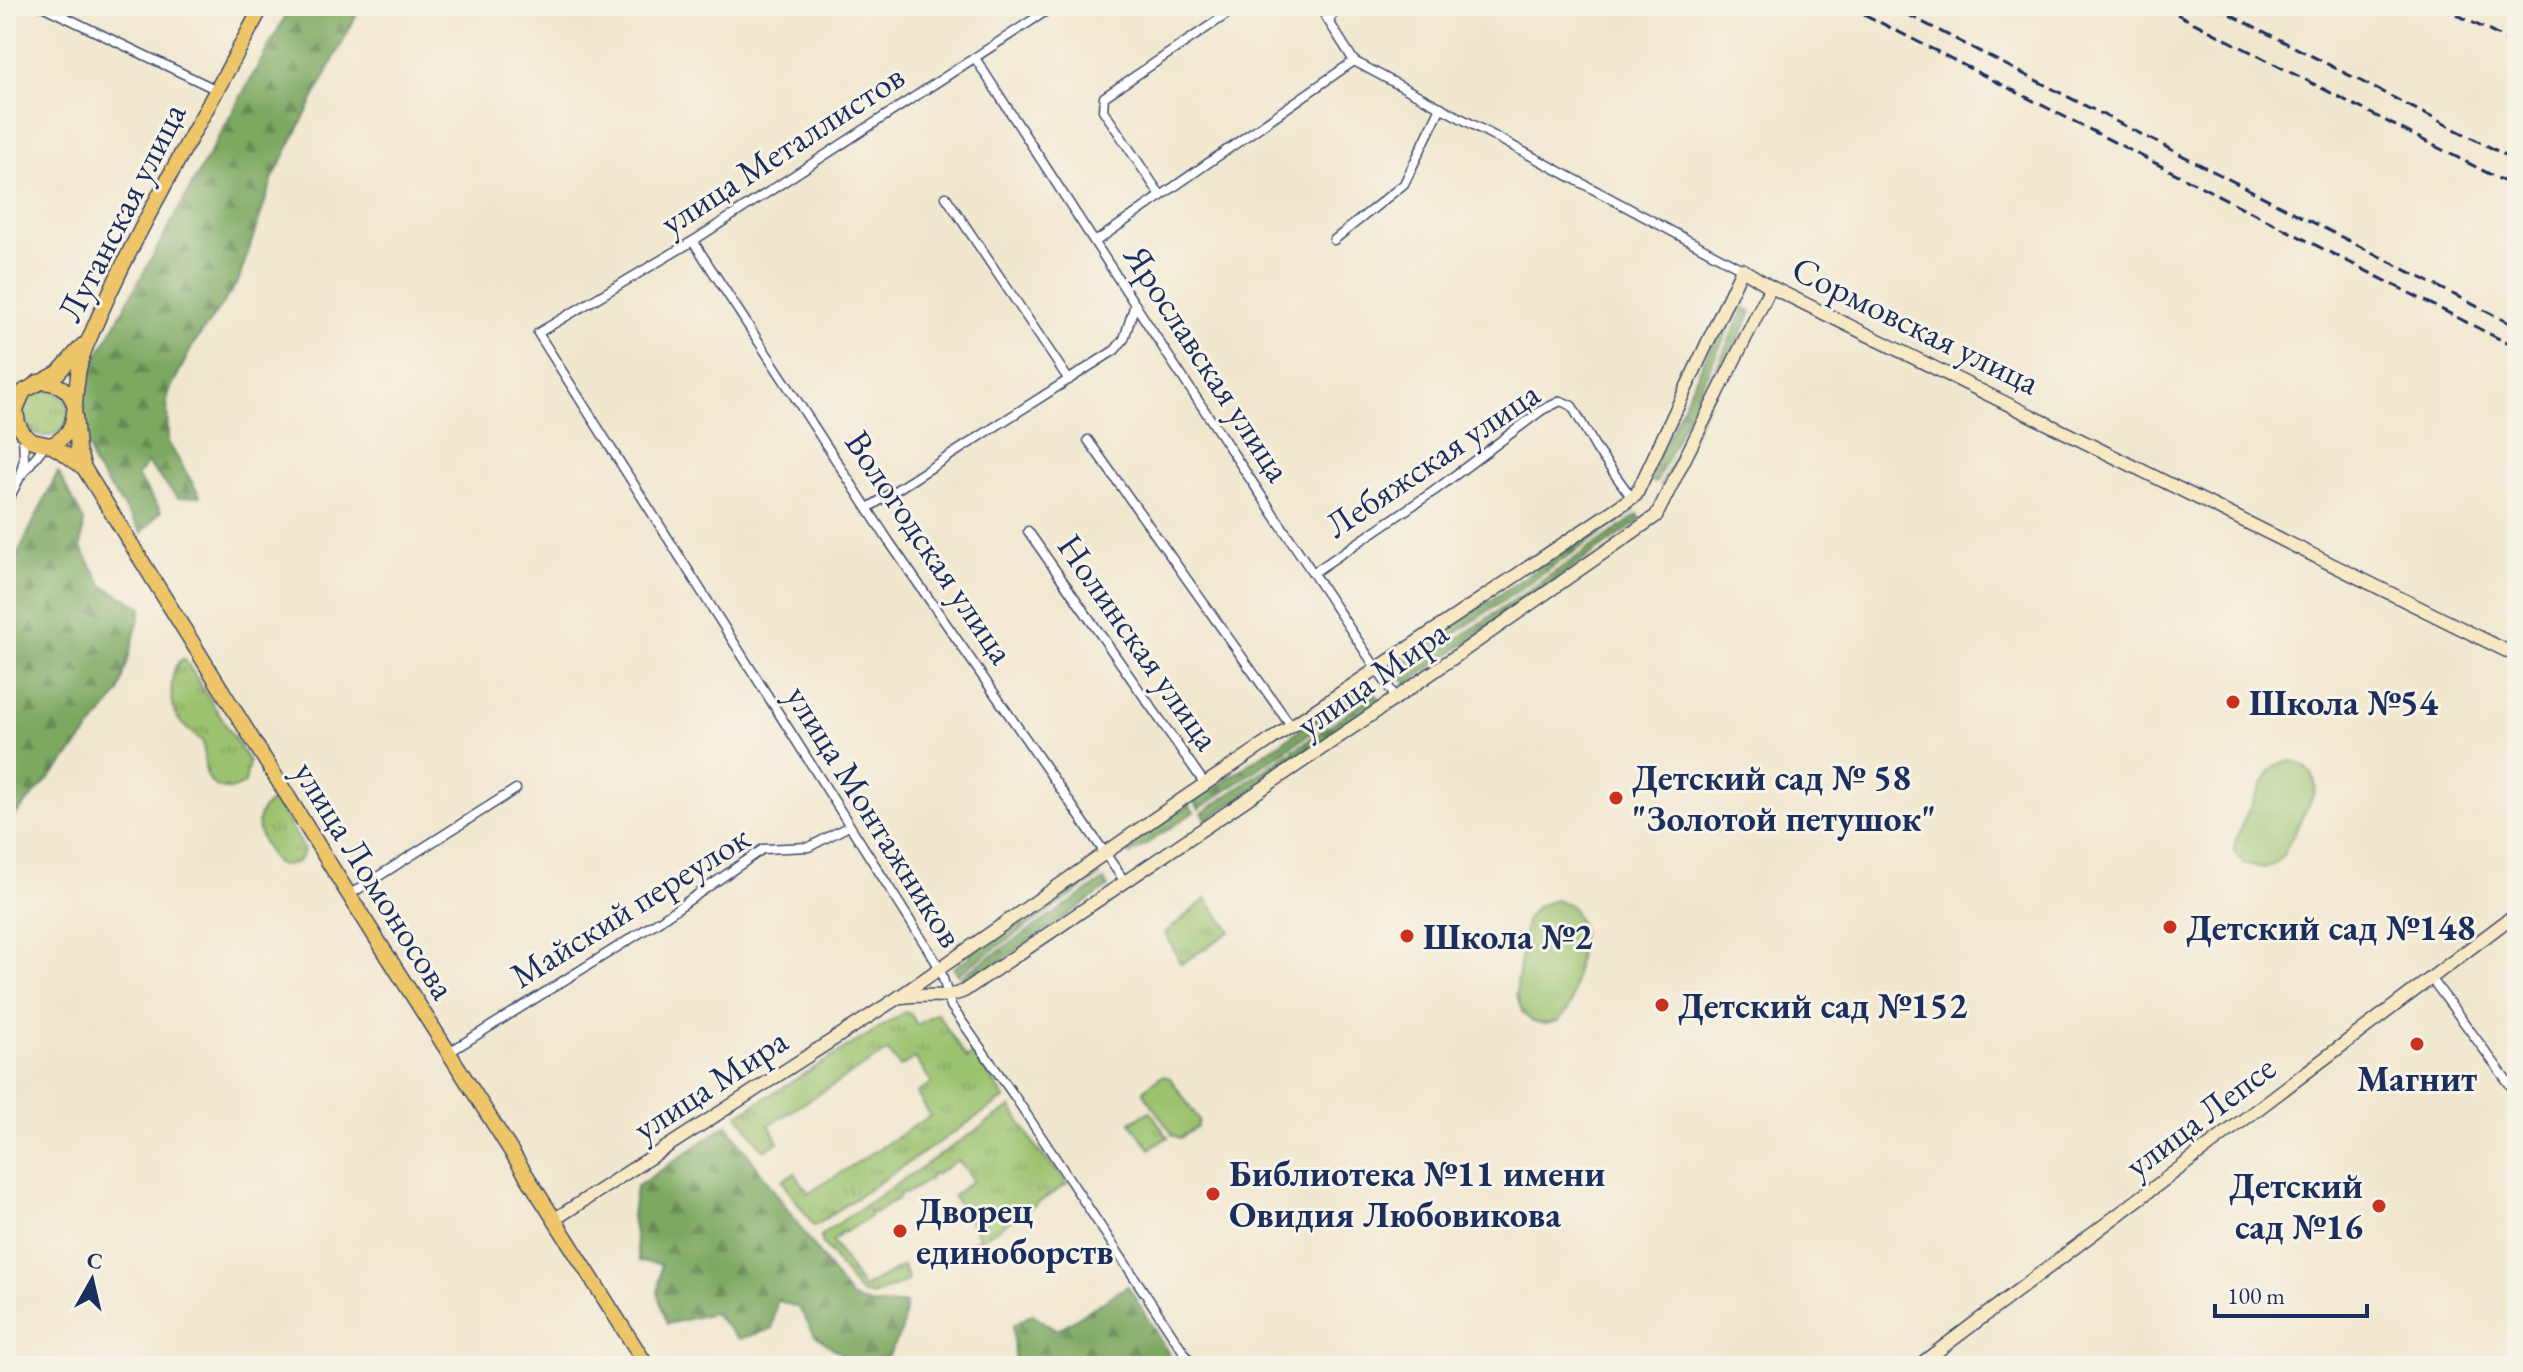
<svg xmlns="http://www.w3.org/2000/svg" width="2523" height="1372" font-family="'EB Garamond',serif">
	<defs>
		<pattern id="grass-tufts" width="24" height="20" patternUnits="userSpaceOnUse" patternTransform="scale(2)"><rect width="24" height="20" fill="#9bc26e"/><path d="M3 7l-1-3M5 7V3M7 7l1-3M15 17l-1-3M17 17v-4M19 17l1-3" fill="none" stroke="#7e9e5e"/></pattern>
		<pattern id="forest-firs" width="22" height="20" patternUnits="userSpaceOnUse" patternTransform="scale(2)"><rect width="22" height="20" fill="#7ca861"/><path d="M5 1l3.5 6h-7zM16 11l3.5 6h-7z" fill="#658953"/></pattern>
	</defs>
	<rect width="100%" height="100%" fill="#f7f3e8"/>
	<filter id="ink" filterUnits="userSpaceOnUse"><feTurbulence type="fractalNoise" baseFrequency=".0125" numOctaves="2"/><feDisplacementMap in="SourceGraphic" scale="16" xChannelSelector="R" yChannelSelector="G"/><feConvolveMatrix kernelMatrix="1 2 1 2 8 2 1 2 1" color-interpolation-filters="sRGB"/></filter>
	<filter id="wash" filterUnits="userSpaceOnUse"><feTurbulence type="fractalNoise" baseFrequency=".006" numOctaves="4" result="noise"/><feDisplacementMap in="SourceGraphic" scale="32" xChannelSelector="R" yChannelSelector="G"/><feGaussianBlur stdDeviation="1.8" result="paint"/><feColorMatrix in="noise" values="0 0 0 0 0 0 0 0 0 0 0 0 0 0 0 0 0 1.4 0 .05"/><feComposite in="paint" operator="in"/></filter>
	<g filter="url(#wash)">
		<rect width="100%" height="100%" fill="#f1e7ce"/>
		<g fill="url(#grass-tufts)" stroke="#5b7866" stroke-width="2">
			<circle cx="46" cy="413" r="23"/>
			<path d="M181 660H185L249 762 245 783C233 793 213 791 207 775 203 765 205 752 203 742 179 723 169 715 172 684 173 674 174 666 181 660Z"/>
			<path d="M271 802H277L304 849C302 864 290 866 277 864 263 846 246 817 271 802Z"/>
			<path d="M1206 899 1231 931 1181 964 1165 933Z"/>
			<path d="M905 1012 911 1014 917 1025 937 1013 967 1059 973 1052 1005 1098 814 1226 782 1180 795 1173 809 1193 930 1116 917 1093 932 1083 915 1058 900 1067 888 1051 769 1125 778 1142 764 1151 738 1115Z"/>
			<path d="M1011 1107 1039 1152 1068 1183 981 1240 928 1265 927 1263 952 1247 961 1246 980 1238 953 1196 973 1180 958 1160 935 1175 932 1174 930 1179 905 1194H900L899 1198 875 1213 871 1212 870 1217 844 1233 840 1232 839 1236 832 1241 863 1288 903 1266 909 1280 873 1296 864 1294 858 1291 821 1241V1235Z"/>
			<path d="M1150 1111 1168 1137 1150 1149 1130 1122Z"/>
		</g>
		<g fill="url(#forest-firs)" stroke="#4c6c60" stroke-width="2">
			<path d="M291 6H361L273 178 238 282 193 345 167 396 168 442 200 496 178 498 147 463 137 476 161 511 142 533 93 464 75 397Z"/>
			<path d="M1732 302 1739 306 1656 483 1648 479Z"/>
			<path d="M1744 308 1752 312 1666 489 1661 486Z"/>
			<path d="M58 472 84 521 81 548 104 587 142 607 119 693 65 761 6 825V578Z"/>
			<path d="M1631 505 1634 511 1399 672 1394 666Z"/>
			<path d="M1638 515 1641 520 1407 684 1402 677Z"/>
			<path d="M1369 683 1374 690 1199 809 1194 801Z"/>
			<path d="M1376 694 1381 701 1207 820 1202 813Z"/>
			<path d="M1189 805 1194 812 1130 855 1125 848Z"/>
			<path d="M1095 868 1100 876 958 974 953 968 970 957 969 954Z"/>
			<path d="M1104 880 1108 887 966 985 960 977Z"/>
			<path d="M727 1125 850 1297C869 1307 885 1306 906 1303L902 1330 888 1356 855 1364 815 1335 799 1308 777 1300 772 1329 739 1339 713 1313 667 1324 658 1295 661 1264 639 1261 632 1216 636 1187Z"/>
			<path d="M1128 1286 1176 1366H1018L1014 1357 1013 1326 1032 1314 1057 1330Z"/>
		</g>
		<g fill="#9bc26e" stroke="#5b7866" stroke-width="2">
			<path d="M2294 761C2308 766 2317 776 2315 792L2283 855 2273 865 2264 868 2244 864 2234 850C2234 836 2265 773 2276 766 2281 762 2288 761 2294 761Z"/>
			<path d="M1555 900 1568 904 1573 908 1582 929 1572 1001 1567 1011 1558 1021 1546 1024 1533 1022 1523 1013 1516 995 1526 921 1537 906Z"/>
			<path d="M1162 1076 1170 1078 1199 1120 1197 1127 1180 1138 1173 1135 1144 1093 1145 1088Z"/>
		</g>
	</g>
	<g filter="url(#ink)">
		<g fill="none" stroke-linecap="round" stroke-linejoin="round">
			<g stroke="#3b4b6f" stroke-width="11">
				<g id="street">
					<path d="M42 6 217 90"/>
					<path d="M1054 6 693 241 538 333 940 968 951 1006 1015 1097 1193 1366"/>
					<path d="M1319 6 1354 61 1742 269"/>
					<path d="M1329 21 1337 6"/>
					<path d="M975 58 1173 363 1396 698"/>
					<path d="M1161 196 1103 110 1104 97 1239 6"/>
					<path d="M946 197 1069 380"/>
					<path d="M1334 240 1404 184 1441 107"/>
					<path d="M693 241 888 540 1125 882"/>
					<path d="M1095 242 1354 61"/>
					<path d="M1088 440 1291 726"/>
					<path d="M21 471 24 459 23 433"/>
					<path d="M6 505 20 477 45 445"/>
					<path d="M868 508 1115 350 1124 339 1135 304"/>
					<path d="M1028 531 1205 784"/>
					<path d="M1313 573 1434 491 1542 410 1561 401 1572 406 1597 450 1632 498"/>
					<path d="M349 895 516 789"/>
					<path d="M2431 978 2517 1094"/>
					<path d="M448 1053 659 921 763 849 809 847 849 826"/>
				</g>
			</g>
			<g stroke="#3b4b6f" stroke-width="15">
				<g id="secondary">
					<path d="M903 997C924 993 945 1000 964 991L1396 698 1656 516 1771 287"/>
					<path d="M555 1219 896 999 1187 796 1636 495 1742 269 1771 287 2517 656"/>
					<path d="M1918 1366 2517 913"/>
				</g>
			</g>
			<g stroke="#3b4b6f" stroke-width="17">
				<g id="highway">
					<path d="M83 345 58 373 24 391 16 409 18 424 23 433 32 441 50 445 65 454 84 468"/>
					<path d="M38 382C56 382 69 387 74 405"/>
					<path d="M75 416 78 449 84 468 349 895 647 1366"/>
					<path d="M50 445C79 434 73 409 77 384 78 368 83 351 90 337 138 223 205 116 262 6"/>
				</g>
			</g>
			<use href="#street" stroke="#fff" stroke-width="8"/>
			<use href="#secondary" stroke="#f8e8c3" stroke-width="12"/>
			<use href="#highway" stroke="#eec569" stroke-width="14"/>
			<g stroke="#1b2f5e" stroke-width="3" stroke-dasharray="12 6" stroke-linecap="butt">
				<path d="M1848 6 2517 348"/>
				<path d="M1891 6 2517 327"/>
				<path d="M2161 6 2517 188"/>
				<path d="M2214 6 2517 161"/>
				<path d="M2440 6 2517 45"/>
				<path d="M2496 6 2517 17"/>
			</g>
		</g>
	</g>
	<g fill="#c8321e" stroke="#f7f3e8" stroke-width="3">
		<circle cx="2233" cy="702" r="8"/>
		<circle cx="1616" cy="798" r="8"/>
		<circle cx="2170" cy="927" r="8"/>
		<circle cx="1407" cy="936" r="8"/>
		<circle cx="1662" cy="1005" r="8"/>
		<circle cx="2417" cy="1044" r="8"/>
		<circle cx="1213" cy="1194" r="8"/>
		<circle cx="2379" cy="1206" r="8"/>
		<circle cx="900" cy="1231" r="8"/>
	</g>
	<g text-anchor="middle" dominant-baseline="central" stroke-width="6" stroke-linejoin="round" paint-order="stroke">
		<g font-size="36" fill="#1b2f5e" stroke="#f7f3e8">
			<text transform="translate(782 149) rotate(-33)">улица Металлистов</text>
			<text transform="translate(121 212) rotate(-63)">Луганская улица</text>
			<text transform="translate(1916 325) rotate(26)">Сормовская улица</text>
			<text transform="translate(1208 363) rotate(57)">Ярославская улица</text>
			<text transform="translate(1432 459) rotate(-34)">Лебяжская улица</text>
			<text transform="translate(930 547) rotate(56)">Вологодская улица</text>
			<text transform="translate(1139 642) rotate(55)">Нолинская улица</text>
			<text transform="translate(1372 678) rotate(-35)">улица Мира</text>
			<text transform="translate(875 816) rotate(58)">улица Монтажников</text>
			<text transform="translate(375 880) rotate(58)">улица Ломоносова</text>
			<text transform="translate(630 906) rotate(-32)">Майский переулок</text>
			<text transform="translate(710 1084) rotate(-33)">улица Мира</text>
			<text transform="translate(2200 1116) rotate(-37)">улица Лепсе</text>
		</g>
		<g font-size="36" font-weight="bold" fill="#1b2f5e" stroke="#f7f3e8" text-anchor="start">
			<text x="2249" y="702">Школа №54</text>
			<text x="1632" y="777">Детский сад № 58<tspan x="1632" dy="41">"Золотой петушок"</tspan></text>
			<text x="2186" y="927">Детский сад №148</text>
			<text x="1423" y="936">Школа №2</text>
			<text x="1678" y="1005">Детский сад №152</text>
			<text x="2417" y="1078" text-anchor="middle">Магнит</text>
			<text x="1229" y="1173">Библиотека №11 имени<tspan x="1229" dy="41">Овидия Любовикова</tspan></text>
			<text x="2363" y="1185" text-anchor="end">Детский<tspan x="2363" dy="41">сад №16</tspan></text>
			<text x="916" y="1210">Дворец<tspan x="916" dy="41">единоборств</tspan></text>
		</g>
	</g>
	<rect width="2523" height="1372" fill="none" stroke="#f7f3e8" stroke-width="32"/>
	<g transform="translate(92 1280) rotate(8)" stroke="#f7f3e8" stroke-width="6" paint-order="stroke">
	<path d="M0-6L14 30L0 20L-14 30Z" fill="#1b2f5e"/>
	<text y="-12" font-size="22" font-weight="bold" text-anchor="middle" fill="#1b2f5e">С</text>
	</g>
	<path d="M2215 1304v12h152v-12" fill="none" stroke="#1b2f5e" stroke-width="4"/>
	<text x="2227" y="1304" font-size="24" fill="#1b2f5e" stroke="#f7f3e8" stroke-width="6" paint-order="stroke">100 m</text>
</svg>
